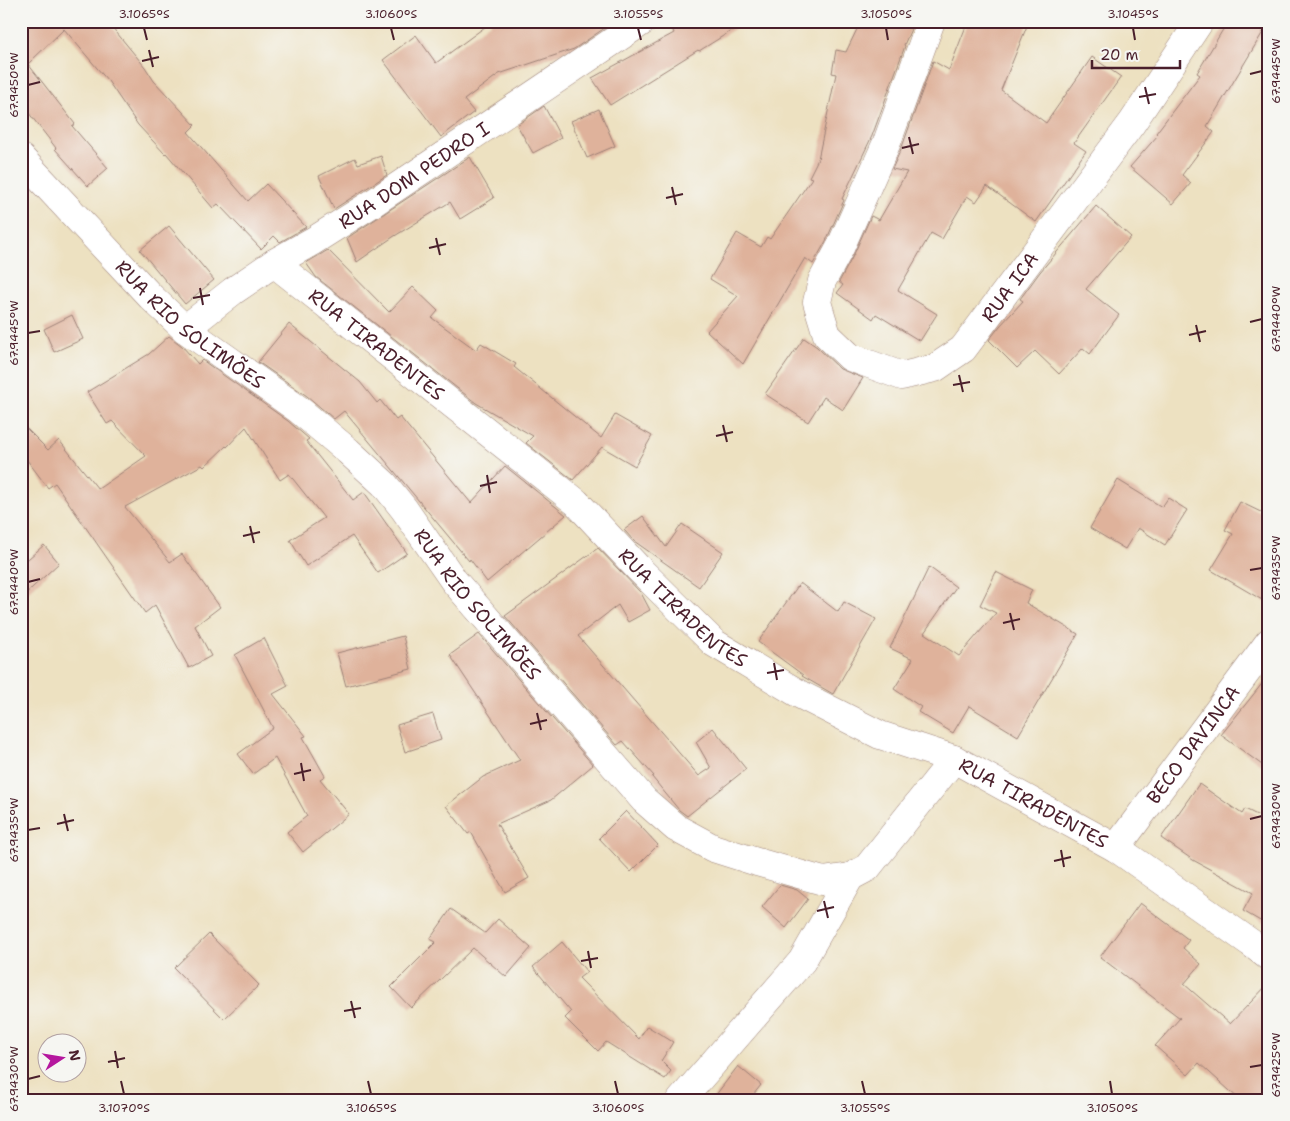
<svg xmlns="http://www.w3.org/2000/svg" width="1290" height="1121" font-family="'Shantell Sans',sans-serif">
	<rect width="100%" height="100%" fill="#f6f6f2"/>
	<filter id="ink" filterUnits="userSpaceOnUse"><feTurbulence type="fractalNoise" baseFrequency=".02" numOctaves="2"/><feDisplacementMap in="SourceGraphic" scale="10" xChannelSelector="R" yChannelSelector="G"/><feConvolveMatrix kernelMatrix="1 2 1 2 8 2 1 2 1" color-interpolation-filters="sRGB"/></filter>
	<filter id="wash" filterUnits="userSpaceOnUse"><feTurbulence type="fractalNoise" baseFrequency=".0096" numOctaves="4" result="noise"/><feDisplacementMap in="SourceGraphic" scale="20" xChannelSelector="R" yChannelSelector="G"/><feGaussianBlur stdDeviation="1.12" result="paint"/><feColorMatrix in="noise" values="0 0 0 0 0 0 0 0 0 0 0 0 0 0 0 0 0 1.4 0 .05"/><feComposite in="paint" operator="in"/></filter>
	<g filter="url(#wash)">
		<rect width="100%" height="100%" fill="#ede1c1"/>
		<g id="blocks">
			<g fill="#dfb29b">
				<path d="M21 21H107L145 67 154 81 195 125 188 132 248 201 266 184 306 227 280 242 274 236 261 249 218 204 213 208 166 153 165 154 138 125 108 81 64 29 28 64 75 124 72 126 108 168 88 186 55 149 56 148 21 103Z"/>
				<path d="M493 21H615L574 49 499 74 464 100 474 112 441 137 383 60 416 35 436 63Z"/>
				<path d="M669 21H747L699 51 698 50 610 105 592 78 674 33Z"/>
				<path d="M861 21H894L911 29 904 45 905 46 872 136 842 199 844 200 826 241 813 264 805 258 743 364 707 331 738 296 710 279 737 233 761 247 767 237 770 239 812 178 809 177 818 159 836 74 832 73 836 50 846 52Z"/>
				<path d="M968 21H1029L1001 90 1046 123 1092 57 1121 77 1074 143 1086 151 1036 222 987 186 976 202 967 196 942 239 931 233 898 290 937 314 920 341 876 314 873 319 837 293 843 285 839 282 854 254 871 216 879 220 907 172 892 169 902 147 933 61 949 70Z"/>
				<path d="M1228 21 1269 22 1207 126 1214 132 1182 175 1191 183 1173 204 1130 167 1158 135 1156 133 1200 75 1197 73Z"/>
				<path d="M544 106 561 138 533 153 517 125Z"/>
				<path d="M599 109 615 146 587 158 571 121Z"/>
				<path d="M381 156 387 175 334 209 319 176 355 158 358 164Z"/>
				<path d="M470 157 494 198 460 219 450 202 393 237 357 262 347 238Z"/>
				<path d="M1096 206 1131 237 1086 289 1119 315 1090 354 1083 348 1059 374 1035 351 1017 368 989 340 1000 326 1023 301 1020 299 1040 272Z"/>
				<path d="M169 226 214 280 185 304 140 250Z"/>
				<path d="M328 250 389 312 413 287 438 311 432 318 476 350 481 343 516 364 514 367 601 438 615 415 652 436 635 466 602 447 573 480 526 443 533 436 476 403 316 277 306 263Z"/>
				<path d="M72 315 83 339 54 352 44 329Z"/>
				<path d="M289 324 360 382 377 403 380 400 396 420 400 417 471 503 505 466 566 515 487 582 470 559 469 561 344 411 334 419 307 396 258 362Z"/>
				<path d="M169 336 182 346 198 364 202 360 288 421 309 439 306 441 353 500 364 492 407 553 378 573 352 536 306 566 290 540 324 518 289 474 280 480 246 427 227 447 226 446 204 467 202 465 125 507 170 562 182 554 220 607 195 626 211 656 189 668 155 605 145 613 55 483 48 488 21 452V423L48 450 59 440 98 489 146 456 112 421 107 424 87 392 149 354Z"/>
				<path d="M804 338 817 347 840 369 863 378 843 410 824 397 808 422 765 394Z"/>
				<path d="M1118 480 1162 507 1168 498 1187 510 1165 545 1138 528 1125 549 1090 528Z"/>
				<path d="M1240 502 1269 516V604L1211 570 1233 534 1225 530Z"/>
				<path d="M643 516 666 547 682 524 723 552 699 587 634 541 624 530Z"/>
				<path d="M44 545 59 563 21 598V565Z"/>
				<path d="M598 548 641 593 650 610 628 622 618 605 578 636 699 776 711 768 696 742 713 728 746 769 687 816 679 810 652 777 654 776 623 741 617 745 505 616Z"/>
				<path d="M929 567 956 587 924 633 959 656 996 613 980 605 996 572 1032 590 1026 603 1078 634 1018 736 969 706 953 733 918 712 921 707 894 689 913 659 890 648Z"/>
				<path d="M800 583 838 612 844 602 876 619 833 694 802 676 803 675 758 642Z"/>
				<path d="M479 634 593 765 551 800 497 824 529 878 505 892 471 832 468 834 446 806 483 777 520 760 450 655Z"/>
				<path d="M403 636 411 669 346 686 337 653Z"/>
				<path d="M264 638 288 686 273 694 306 736 303 737 325 776 320 779 349 814 303 852 287 832 307 816 275 758 253 774 238 754 273 728 235 655Z"/>
				<path d="M1269 675V770L1221 735Z"/>
				<path d="M433 714 441 740 405 752 397 725Z"/>
				<path d="M1199 784 1242 814 1245 809 1269 821V926L1243 911 1253 893 1193 860 1161 838Z"/>
				<path d="M626 811 658 845 631 872 599 838Z"/>
				<path d="M780 885 797 890 808 899 786 928 762 907Z"/>
				<path d="M1140 903 1189 940 1183 948 1201 964 1184 984 1230 1024 1269 983V1100H1240L1199 1063 1188 1075 1155 1046 1180 1018 1100 957Z"/>
				<path d="M451 909 485 933 498 919 531 948 506 977 473 948 411 1008 391 987 436 942 430 939Z"/>
				<path d="M209 934 259 985 224 1019 174 968Z"/>
				<path d="M562 942 587 972 579 978 639 1039 647 1026 673 1042 661 1061 671 1071 665 1079 606 1042 598 1051 565 1018 571 1012 533 967Z"/>
				<path d="M738 1066 761 1085 749 1100H712Z"/>
			</g>
		</g>
	</g>
	<g filter="url(#ink)">
		<use href="#blocks" fill-opacity="0" stroke="#9c8076" stroke-width="1"/>
		<g fill="none" stroke-linecap="round" stroke-linejoin="round">
			<g stroke="#9c8076" stroke-width="29">
				<g id="minor">
					<path id="s1" d="M931 21 887 142 840 248 822 281 817 302 827 335 850 357 902 376 935 368 963 349 1132 123 1200 21"/>
					<path id="s2" d="M21 158 151 297 185 329 298 409 348 451 384 484 404 509 454 581 644 800 676 828 713 848 757 862 823 881 850 877 867 868 954 759"/>
					<path id="s3" d="M274 263 576 502 637 567 714 643 801 695 880 735 954 759 1116 848 1251 943 1269 957"/>
					<path id="s4" d="M185 329 233 291 274 263 313 241 373 203 643 21"/>
					<path id="s5" d="M1116 848 1269 642"/>
					<path d="M681 1100 802 961 850 877"/>
				</g>
			</g>
			<use href="#minor" stroke="#fff" stroke-width="28"/>
		</g>
	</g>
	<path fill="none" stroke="#4a1f2b" stroke-width="2" d="M144 28 147 40M391 28 394 40M638 28 641 40M886 28 888 40M1133 28 1135 40M149 50 153 67M142 61 159 57M1250 74 1262 71M28 85 40 82M1145 87 1149 104M1139 97 1156 94M909 137 913 154M902 148 919 144M672 187 676 205M666 198 683 194M436 238 440 255M429 248 446 244M200 288 203 305M193 298 210 295M1250 322 1262 319M1196 325 1200 342M28 333 40 331M1189 335 1206 331M959 375 963 392M953 385 970 382M723 425 727 442M716 436 733 432M487 475 490 493M480 486 497 482M250 526 254 543M243 536 260 532M1250 570 1262 568M28 582 40 579M1010 613 1014 630M1003 623 1020 619M774 663 777 680M767 673 784 670M537 713 541 730M530 724 547 720M301 763 304 781M294 774 311 770M64 814 68 831M1250 819 1262 816M57 824 74 820M28 830 40 828M1061 850 1064 867M1054 861 1071 857M824 901 828 918M817 911 834 907M588 951 591 968M581 961 598 958M351 1001 355 1018M344 1011 361 1008M115 1051 118 1068M108 1062 125 1058M1250 1067 1262 1065M28 1079 40 1076M121 1081 124 1094M368 1081 371 1094M615 1081 618 1094M862 1081 865 1094M1110 1081 1112 1094"/>
	<g text-anchor="middle" dominant-baseline="central" stroke-width="4.5" stroke-linejoin="round" paint-order="stroke">
		<g font-size="19" fill="#4a1f2b" stroke="#f6f6f2">
			<text stroke="none"><textPath href="#s4" startOffset="276">RUA DOM PEDRO I</textPath></text>
			<text stroke="none"><textPath href="#s1" startOffset="571">RUA ICA</textPath></text>
			<text stroke="none"><textPath href="#s2" startOffset="238">RUA RIO SOLIMÕES</textPath></text>
			<text stroke="none"><textPath href="#s3" startOffset="131">RUA TIRADENTES</textPath></text>
			<text stroke="none"><textPath href="#s2" startOffset="642">RUA RIO SOLIMÕES</textPath></text>
			<text stroke="none"><textPath href="#s3" startOffset="536">RUA TIRADENTES</textPath></text>
			<text stroke="none"><textPath href="#s5" startOffset="129">BECO DAVINCA</textPath></text>
			<text stroke="none"><textPath href="#s3" startOffset="941">RUA TIRADENTES</textPath></text>
		</g>
	</g>
	<rect width="1290" height="1121" fill="none" stroke="#f6f6f2" stroke-width="55"/>
	<g transform="translate(62 1058) rotate(78)"><circle r="24" fill="#f6f6f2" stroke="#b1a0a2"/>
	<path d="M0-4L9 19L0 12L-9 19Z" fill="#b5179e"/>
	<text y="-8" font-size="14" font-weight="bold" text-anchor="middle" fill="#4a1f2b">N</text>
	</g>
	<path d="M1092 60v8h88v-8" fill="none" stroke="#4a1f2b" stroke-width="2.5"/>
	<text x="1100" y="60" font-size="15" fill="#4a1f2b" stroke="#f6f6f2" stroke-width="4" paint-order="stroke">20 m</text>
	<rect x="28" y="28" width="1234" height="1066" fill="none" stroke="#4a1f2b" stroke-width="2"/>
	<g font-size="12" text-anchor="middle" fill="#4a1f2b">
		<text x="144" y="18">3.1065°S</text>
		<text x="391" y="18">3.1060°S</text>
		<text x="638" y="18">3.1055°S</text>
		<text x="886" y="18">3.1050°S</text>
		<text x="1133" y="18">3.1045°S</text>
		<text transform="translate(1276 71) rotate(-90)" y="4">67.9445°W</text>
		<text transform="translate(14 85) rotate(-90)" y="4">67.9450°W</text>
		<text transform="translate(1276 319) rotate(-90)" y="4">67.9440°W</text>
		<text transform="translate(14 333) rotate(-90)" y="4">67.9445°W</text>
		<text transform="translate(1276 568) rotate(-90)" y="4">67.9435°W</text>
		<text transform="translate(14 582) rotate(-90)" y="4">67.9440°W</text>
		<text transform="translate(1276 816) rotate(-90)" y="4">67.9430°W</text>
		<text transform="translate(14 830) rotate(-90)" y="4">67.9435°W</text>
		<text transform="translate(1276 1065) rotate(-90)" y="4">67.9425°W</text>
		<text transform="translate(14 1079) rotate(-90)" y="4">67.9430°W</text>
		<text x="124" y="1112">3.1070°S</text>
		<text x="371" y="1112">3.1065°S</text>
		<text x="618" y="1112">3.1060°S</text>
		<text x="865" y="1112">3.1055°S</text>
		<text x="1112" y="1112">3.1050°S</text>
	</g>
</svg>
